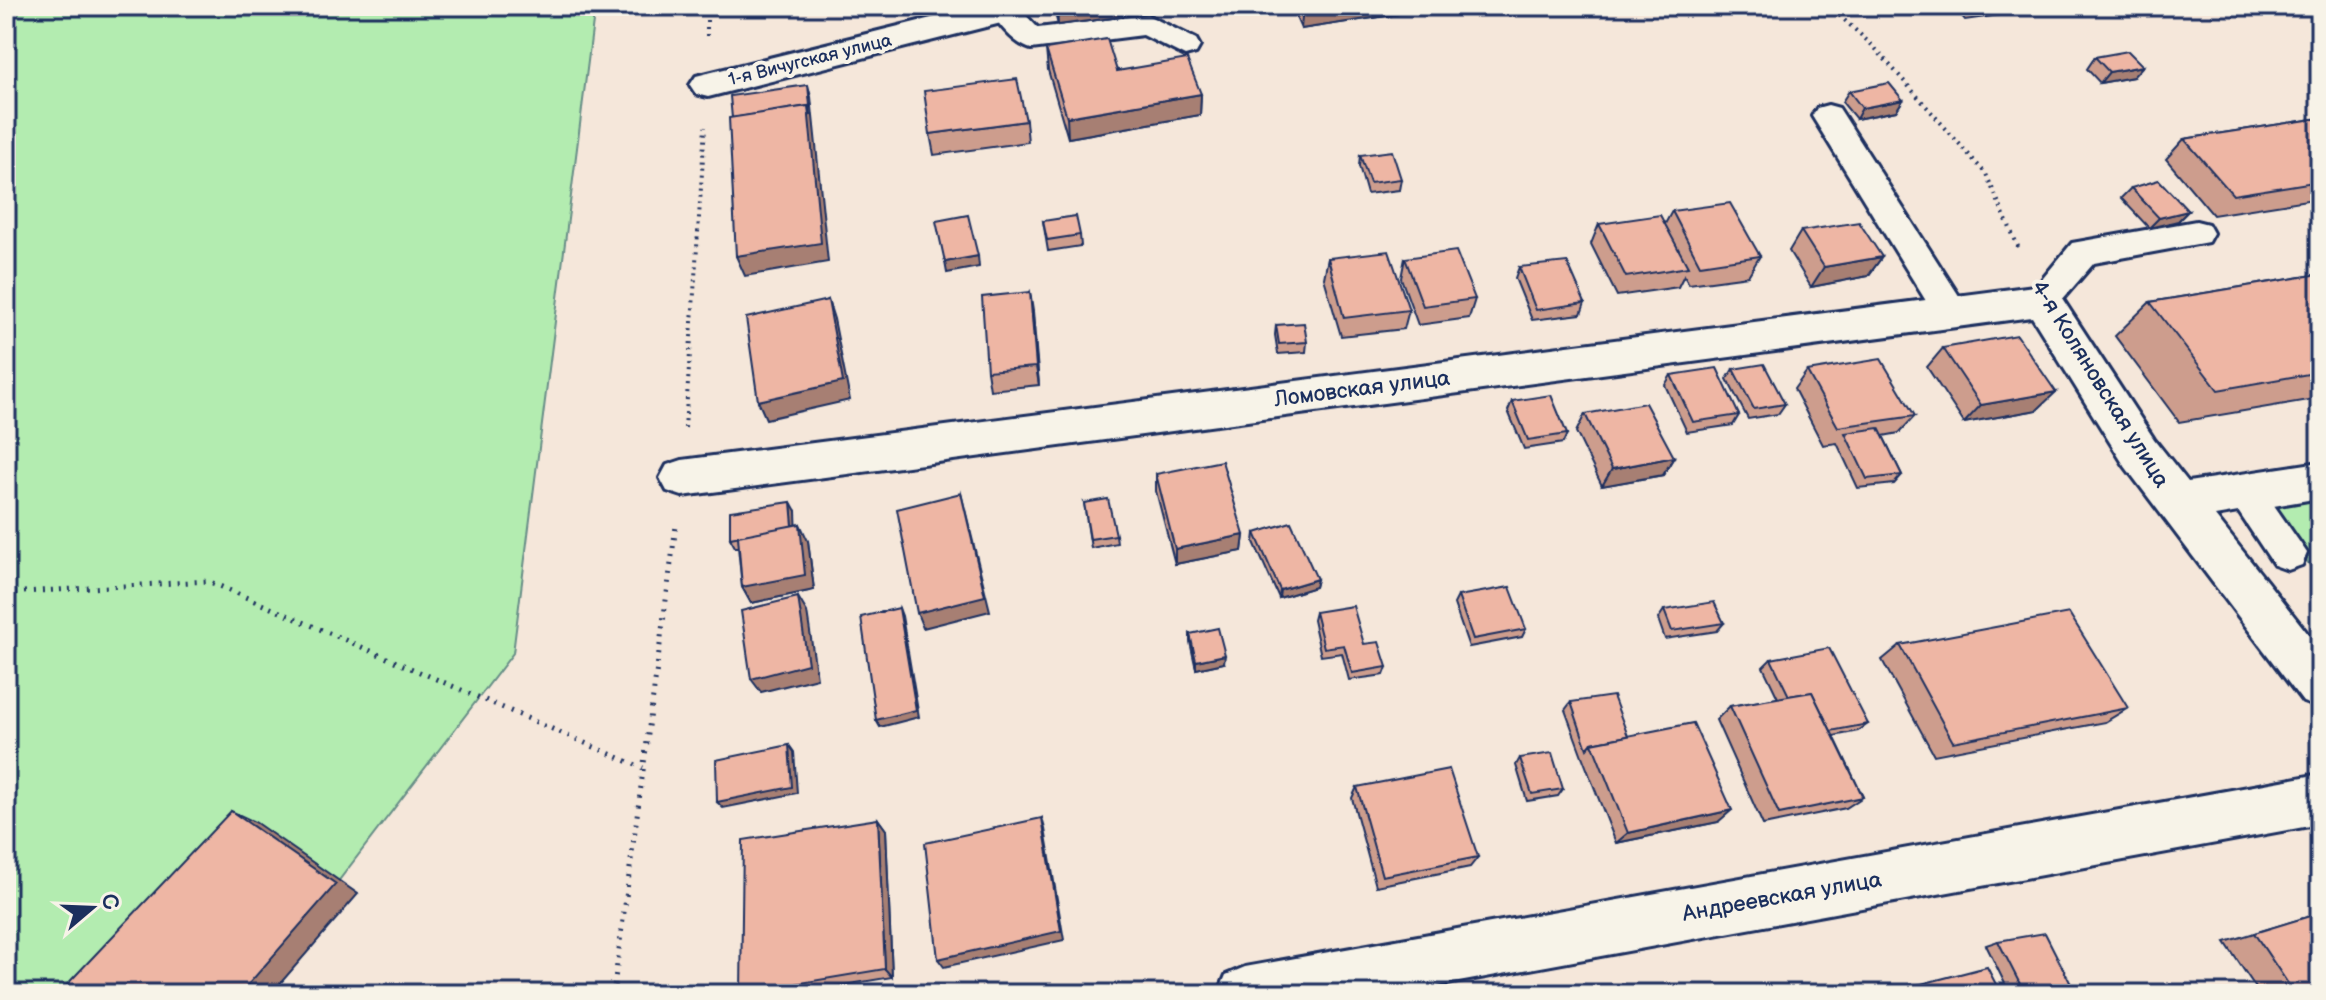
<svg xmlns="http://www.w3.org/2000/svg" width="2326" height="1000" font-family="'Balsamiq Sans',sans-serif">
	<rect width="100%" height="100%" fill="#f5e7da"/>
	<filter id="ink" filterUnits="userSpaceOnUse"><feTurbulence type="fractalNoise" baseFrequency=".0125" numOctaves="2"/><feDisplacementMap in="SourceGraphic" scale="16" xChannelSelector="R" yChannelSelector="G"/><feConvolveMatrix kernelMatrix="1 2 1 2 8 2 1 2 1" color-interpolation-filters="sRGB"/></filter>
	<g filter="url(#ink)">
		<g fill="#b3ecb0" stroke="#678e87" stroke-width="2">
			<path d="M6 6H595L513 653 252 994H6Z"/>
			<path d="M2320 480V580L2258 490Z"/>
		</g>
		<g fill="none" stroke-linecap="round" stroke-linejoin="round">
			<g stroke="#1b2f5e" stroke-width="6">
				<g id="service">
					<path d="M994 6H1017L1038 28 1147 15 1196 39 1200 46 1196 53 1185 56 1143 35 1031 49C1014 44 1000 26 990 11Z"/>
					<path d="M1828 105 1839 108 1963 302 1968 312 1963 322 1951 325 1939 322 1812 116 1817 108Z"/>
					<path d="M2196 221 2208 224 2213 233 2208 242 2094 263 2054 309 2042 313 2030 309 2025 300 2072 243Z"/>
					<path d="M2245 477 2258 482 2307 553 2302 565 2288 570 2274 565 2226 493 2232 482Z"/>
				</g>
			</g>
			<g stroke="#1b2f5e" stroke-width="6">
				<g id="minor">
					<path d="M980 6H1021L1022 11 1017 19 708 97 696 94 690 85 696 76 708 73Z"/>
					<path d="M2042 285 2056 289 2154 439 2188 482 2320 462V498L2215 516 2320 649V708L2303 702 2124 465 2032 317 682 496 667 491 660 478 667 465 682 460Z"/>
					<path d="M2320 774V824L1393 994H1218L1226 975 1245 967Z"/>
				</g>
			</g>
			<g stroke="#1b2f5e" stroke-width="4" stroke-dasharray="2 5" stroke-linecap="butt">
				<path d="M707 6V41"/>
				<path d="M1829 6 1874 47 1986 174 2020 251"/>
				<path d="M685 428 705 127"/>
			</g>
			<g stroke="#1b2f5e" stroke-width="5" stroke-dasharray="2 7" stroke-linecap="butt">
				<path d="M6 593 208 581 643 768"/>
				<path d="M613 994 676 526"/>
			</g>
			<use href="#service" fill="#f7f3e8" fill-rule="evenodd"/>
			<use href="#minor" fill="#f7f3e8" fill-rule="evenodd"/>
		</g>
		<g fill="#cd9d8d" stroke="#1b2f5e" stroke-width="2">
			<path d="M1053 6H1119V17L1058 25Z"/>
			<path d="M1291 6H1452L1301 29Z"/>
			<path d="M1954 6H2024L2020 12 1965 20Z"/>
			<path d="M2102 6H2132L2105 10Z"/>
			<path d="M1046 49 1201 94 1200 115 1068 138 1048 70Z"/>
			<path d="M2095 57 2133 77 2100 83 2087 69Z"/>
			<path d="M1849 91 1903 100 1896 111 1856 119 1842 102Z"/>
			<path d="M2320 118V198L2213 215 2166 159 2184 139Z"/>
			<path d="M1026 121 1028 142 934 155 930 134Z"/>
			<path d="M1360 155 1401 179 1399 190 1367 194 1359 166Z"/>
			<path d="M2131 188 2188 211 2178 221 2149 228 2121 198Z"/>
			<path d="M1672 211 1760 256 1748 276 1689 284 1684 275 1678 287 1617 296 1591 244 1599 224H1665Z"/>
			<path d="M1043 221 1080 235 1081 246 1048 251Z"/>
			<path d="M1801 231 1882 257 1868 276 1811 287 1789 251Z"/>
			<path d="M1328 258 1409 310 1404 329 1341 336 1324 278Z"/>
			<path d="M1405 258 1475 299 1469 318 1418 325 1401 278Z"/>
			<path d="M1519 267 1585 303 1581 314 1532 320 1515 278Z"/>
			<path d="M2320 274V398L2179 422 2115 336 2150 302Z"/>
			<path d="M1030 292 1039 385 990 390 987 371Z"/>
			<path d="M1276 325 1307 342 1306 352 1278 354 1275 335Z"/>
			<path d="M1943 348 2037 410 1964 423 1927 367Z"/>
			<path d="M1733 369 1785 404 1778 414 1748 419 1727 379Z"/>
			<path d="M1807 371 1915 416 1899 433 1883 436 1902 475 1894 484 1858 488 1837 443 1823 445 1794 389Z"/>
			<path d="M1671 375 1739 415 1733 425 1687 432 1665 385Z"/>
			<path d="M1512 401 1567 434 1563 443 1524 449 1508 411Z"/>
			<path d="M1585 414 1674 457 1663 475 1602 486 1576 432Z"/>
			<path d="M1156 474 1244 535 1242 551 1175 564 1156 491Z"/>
			<path d="M1084 503 1116 535 1117 543 1091 548Z"/>
			<path d="M796 511V525L808 541 814 590 751 603 742 587 738 547H735L730 538Z"/>
			<path d="M1255 533 1317 579 1315 587 1279 598 1254 542Z"/>
			<path d="M1458 596 1526 629 1522 637 1469 647 1454 604Z"/>
			<path d="M1664 610 1724 623 1717 631 1665 639 1658 619Z"/>
			<path d="M1315 612 1364 644 1387 667 1384 675 1349 680 1342 653 1321 656 1313 620Z"/>
			<path d="M1190 634 1224 663 1196 669 1190 642Z"/>
			<path d="M1900 645 2128 708 2105 722 1934 755 1882 660Z"/>
			<path d="M1771 659 1868 724 1858 731 1834 736 1863 797 1846 808 1763 825 1716 720 1730 706 1778 698 1763 667Z"/>
			<path d="M1571 702 1628 736 1718 822 1616 843 1582 756 1565 710Z"/>
			<path d="M1520 758 1563 789 1558 796 1527 801 1516 765Z"/>
			<path d="M1357 787 1478 857 1470 867 1376 886 1352 798Z"/>
			<path d="M878 819 886 830 892 977 791 994 741 993Z"/>
			<path d="M2320 913V994H2260L2225 942Z"/>
			<path d="M1998 941 2076 994H2010L1986 945Z"/>
			<path d="M1906 988 2001 994H1888Z"/>
		</g>
		<g fill="#a77f73" stroke="#1b2f5e" stroke-width="2">
			<path d="M1057 6H1119V17L1058 25Z"/>
			<path d="M1303 6H1452L1301 29Z"/>
			<path d="M2143 66 2133 77 2100 83 2109 72Z"/>
			<path d="M808 85 811 97 828 262 745 276 736 256V139Z"/>
			<path d="M1201 94 1200 115 1068 138 1067 117Z"/>
			<path d="M1903 100 1896 111 1856 119 1862 108Z"/>
			<path d="M2188 211 2178 221 2149 228 2159 218Z"/>
			<path d="M978 256 979 267 947 273 945 262Z"/>
			<path d="M1882 257 1868 276 1811 287 1824 267Z"/>
			<path d="M1030 292 1033 311 1039 385 1036 367Z"/>
			<path d="M828 300 834 319 850 400 766 419 758 401Z"/>
			<path d="M2056 392 2037 410 1964 423 1981 405Z"/>
			<path d="M1674 457 1663 475 1602 486 1612 469Z"/>
			<path d="M961 493 990 611 923 628 917 613Z"/>
			<path d="M791 502 796 511 797 538 793 529Z"/>
			<path d="M800 524 808 541 814 590 751 603 742 587Z"/>
			<path d="M1244 535 1242 551 1175 564V549Z"/>
			<path d="M1317 579 1315 587 1279 598 1280 590Z"/>
			<path d="M798 597 807 612 817 678 761 692 751 679Z"/>
			<path d="M899 608 902 616 919 717 880 727 876 720Z"/>
			<path d="M1225 655 1224 663 1196 669V661Z"/>
			<path d="M789 745 794 752 797 793 723 808 717 802Z"/>
			<path d="M1732 810 1718 822 1616 843 1628 833Z"/>
			<path d="M231 811 255 822 358 894 271 994H240Z"/>
			<path d="M1042 818 1045 829 1064 940 944 967 938 959Z"/>
			<path d="M878 819 886 830 892 977 885 969Z"/>
		</g>
		<g fill="#eeb6a4" stroke="#1b2f5e" stroke-width="2">
			<path d="M1107 39 1117 71 1187 59 1201 94 1067 117 1046 49Z"/>
			<path d="M2128 51 2143 66 2109 72 2095 57Z"/>
			<path d="M1017 79 1026 121 930 134 924 91Z"/>
			<path d="M1889 83 1903 100 1862 108 1849 91Z"/>
			<path d="M808 85 811 116 808 106 732 118 730 96Z"/>
			<path d="M808 106 821 243 736 256 729 118Z"/>
			<path d="M2320 118V181L2233 195 2184 139Z"/>
			<path d="M1392 151 1401 179 1370 183 1360 155Z"/>
			<path d="M2159 180 2188 211 2159 218 2131 188Z"/>
			<path d="M1730 203 1760 256 1700 265 1672 211Z"/>
			<path d="M968 215 978 256 945 262 936 221Z"/>
			<path d="M1660 215 1688 267 1626 277 1599 224Z"/>
			<path d="M1076 216 1080 235 1047 240 1043 221Z"/>
			<path d="M1859 222 1882 257 1824 267 1801 231Z"/>
			<path d="M1389 251 1409 310 1344 318 1328 258Z"/>
			<path d="M1456 251 1475 299 1423 306 1405 258Z"/>
			<path d="M1567 262 1585 303 1536 310 1519 267Z"/>
			<path d="M2320 274V372L2218 390 2150 302Z"/>
			<path d="M1030 292 1036 367 987 371 982 297Z"/>
			<path d="M828 300 843 382 758 401 746 318Z"/>
			<path d="M1304 323 1307 342 1279 344 1276 325Z"/>
			<path d="M2017 335 2056 392 1981 405 1943 348Z"/>
			<path d="M1881 359 1915 416 1838 427 1807 371Z"/>
			<path d="M1764 364 1785 404 1754 409 1733 369Z"/>
			<path d="M1717 368 1739 415 1693 422 1671 375Z"/>
			<path d="M1551 395 1567 434 1528 440 1512 401Z"/>
			<path d="M1645 403 1674 457 1612 469 1585 414Z"/>
			<path d="M1879 428 1902 475 1867 479 1845 433Z"/>
			<path d="M1222 461 1244 535 1175 549 1156 474Z"/>
			<path d="M961 493 985 596 917 613 897 509Z"/>
			<path d="M1108 499 1116 535 1090 539 1084 503Z"/>
			<path d="M791 502 793 526 730 538V511Z"/>
			<path d="M1291 522 1317 579 1280 590 1255 533Z"/>
			<path d="M800 524 805 575 742 587 738 536Z"/>
			<path d="M1510 587 1526 629 1473 639 1458 596Z"/>
			<path d="M798 597 808 664 751 679 741 611Z"/>
			<path d="M1714 602 1724 623 1672 631 1664 610Z"/>
			<path d="M1353 606 1364 644 1379 642 1387 667 1352 673 1344 645 1324 648 1315 612Z"/>
			<path d="M899 608 916 710 876 720 861 617Z"/>
			<path d="M2069 613 2128 708 1953 742 1900 645Z"/>
			<path d="M1218 628 1225 655 1196 661 1190 634Z"/>
			<path d="M1829 648 1868 724 1831 731 1812 692 1789 696 1771 659Z"/>
			<path d="M1812 692 1863 797 1779 814 1730 706Z"/>
			<path d="M1613 696 1628 736 1592 743 1587 749 1571 702Z"/>
			<path d="M1693 723 1732 810 1628 833 1592 743Z"/>
			<path d="M789 745 792 787 717 802 716 760Z"/>
			<path d="M1552 753 1563 789 1532 794 1520 758Z"/>
			<path d="M1449 769 1478 857 1382 876 1357 787Z"/>
			<path d="M231 811 336 884 240 994H58Z"/>
			<path d="M1042 818 1061 931 938 959 925 843Z"/>
			<path d="M878 819 885 969 741 993 743 840Z"/>
			<path d="M2320 913V994H2295L2254 933Z"/>
			<path d="M2045 933 2076 994H2025L1998 941Z"/>
			<path d="M1987 967 2001 994H1909L1906 988Z"/>
		</g>
	</g>
	<g text-anchor="middle" dominant-baseline="central" stroke-width="8" stroke-linejoin="round" paint-order="stroke">
		<g font-size="18" fill="#1b2f5e" stroke="#f7f3e8">
			<text transform="translate(810 60) rotate(-14)">1-я Вичугская улица</text>
		</g>
		<g font-size="22" fill="#1b2f5e" stroke="#f7f3e8">
			<text transform="translate(2100 384) rotate(58)">4-я Коляновская улица</text>
			<text transform="translate(1362 389) rotate(-7)">Ломовская улица</text>
			<text transform="translate(1782 897) rotate(-10)">Андреевская улица</text>
		</g>
	</g>
	<rect width="2326" height="1000" fill="none" stroke="#f7f3e8" stroke-width="32"/>
	<rect x="16" y="16" width="2294" height="968" fill="none" stroke="#1b2f5e" stroke-width="3" filter="url(#ink)"/>
	<g transform="translate(92 908) rotate(71)" stroke="#f7f3e8" stroke-width="6" paint-order="stroke">
	<path d="M0-6L14 30L0 20L-14 30Z" fill="#1b2f5e"/>
	<text y="-12" font-size="22" font-weight="bold" text-anchor="middle" fill="#1b2f5e">С</text>
	</g>
</svg>
